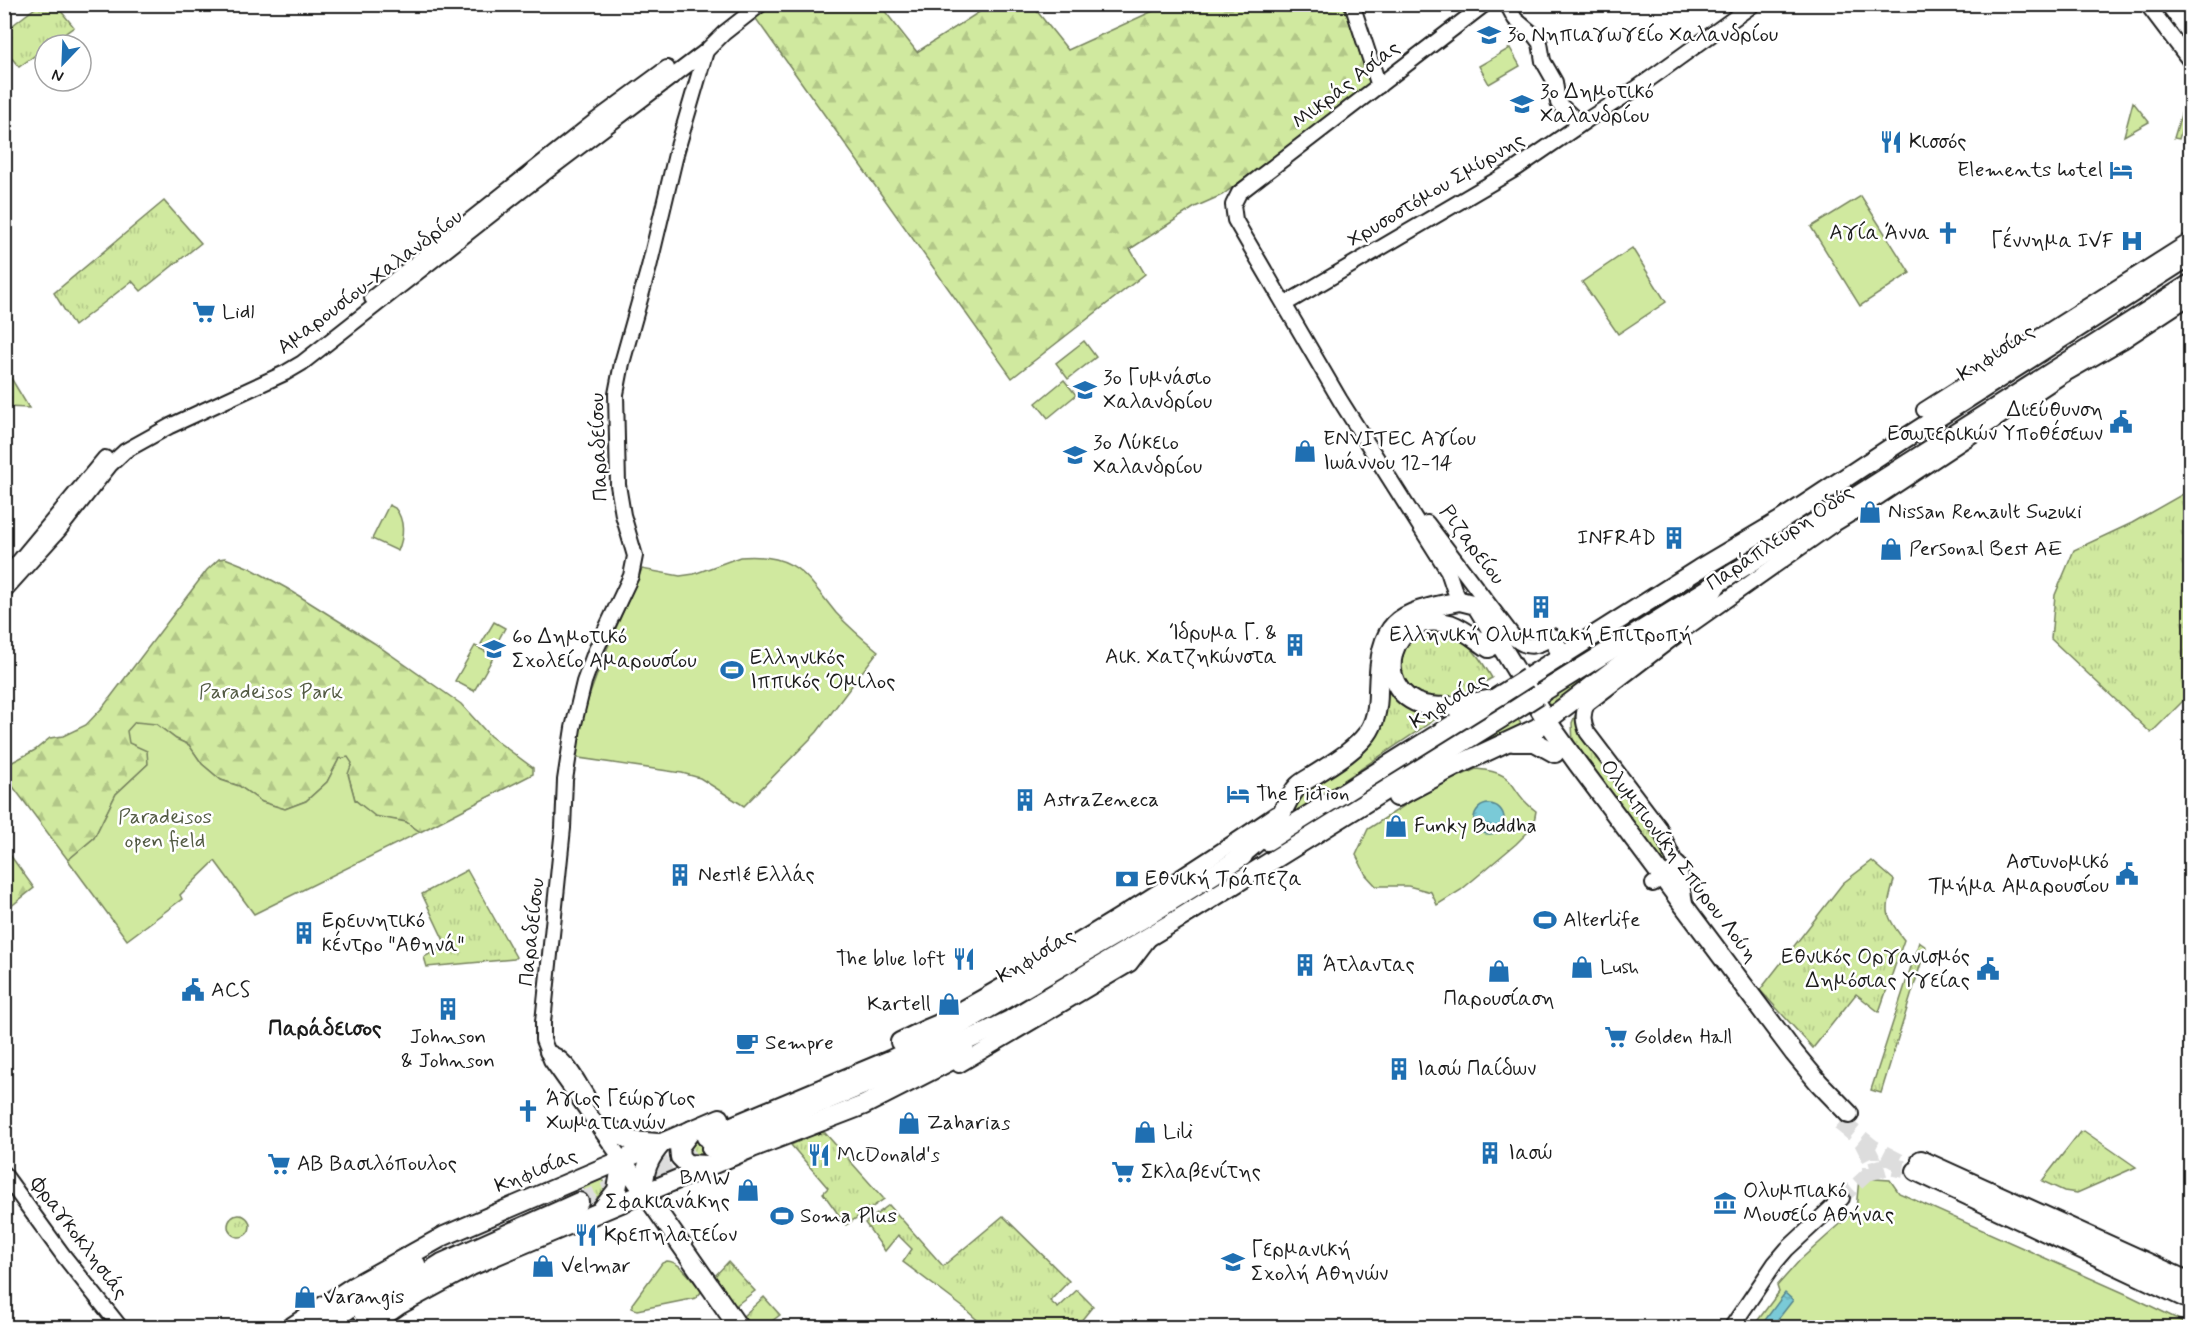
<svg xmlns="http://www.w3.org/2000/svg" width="2195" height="1332" font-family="Mynerve,sans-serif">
	<defs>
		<pattern id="grass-tufts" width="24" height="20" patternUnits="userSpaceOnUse" patternTransform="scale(1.5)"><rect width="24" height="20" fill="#d0e99f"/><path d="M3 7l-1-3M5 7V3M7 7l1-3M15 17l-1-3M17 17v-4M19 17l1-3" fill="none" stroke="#b2c788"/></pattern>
		<pattern id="forest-firs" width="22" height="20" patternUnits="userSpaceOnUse" patternTransform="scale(1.5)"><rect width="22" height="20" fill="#d0e99f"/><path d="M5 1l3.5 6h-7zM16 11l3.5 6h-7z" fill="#b2c788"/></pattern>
		<pattern id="water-ripples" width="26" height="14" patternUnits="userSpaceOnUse" patternTransform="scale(1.5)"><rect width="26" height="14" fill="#7acad7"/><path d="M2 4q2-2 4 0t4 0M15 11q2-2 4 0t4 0" fill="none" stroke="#69adb8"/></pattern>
	</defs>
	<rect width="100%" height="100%" fill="#fff"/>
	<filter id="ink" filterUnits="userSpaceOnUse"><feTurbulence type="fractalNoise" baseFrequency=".0167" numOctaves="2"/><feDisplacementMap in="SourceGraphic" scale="12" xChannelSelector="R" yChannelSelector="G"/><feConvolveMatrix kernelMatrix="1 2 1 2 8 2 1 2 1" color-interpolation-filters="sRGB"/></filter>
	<g filter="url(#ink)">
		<g fill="url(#grass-tufts)" stroke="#76825e" stroke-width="1.5">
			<path d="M39 5H56L74 27 49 45H45V48L19 67 5 50V31Z"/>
			<path d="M164 201 201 243 141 291 132 281 74 326 54 293Z"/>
			<path d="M4 368H5L29 408 5 407Z"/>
			<path d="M2190 490V694L2151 733 2051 639 2055 595 2074 550 2132 523Z"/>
			<path d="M1666 623 1549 710 1541 700Z"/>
			<path d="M1436 630C1467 638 1476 651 1492 678 1475 687 1456 700 1436 699 1399 697 1387 653 1418 633 1422 630 1430 630 1436 630Z"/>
			<path d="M1386 680 1446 712 1280 823 1302 786 1356 751Z"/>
			<path d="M1580 704 1576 723 1579 733 1649 829 1667 861 1664 866 1573 744 1572 723Z"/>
			<path d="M1516 716 1523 727 1423 780Z"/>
			<path d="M1872 861 1894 880C1886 912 1883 913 1904 940L1879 1012 1856 994 1813 1048 1760 990 1843 883Z"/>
			<path d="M467 870 516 957 514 959 427 967 424 957 446 945 422 894Z"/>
			<path d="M1919 942 1926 947 1881 1093 1871 1090Z"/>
			<path d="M2084 1131 2136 1167 2077 1193 2064 1191 2042 1181 2080 1132Z"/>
			<path d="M818 1132 825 1133 884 1199 846 1225 823 1193 828 1188 791 1145Z"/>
			<path d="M706 1134 713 1151 692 1156 687 1152 688 1145Z"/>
			<path d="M603 1179 608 1191 589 1202 582 1186Z"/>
			<path d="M889 1205 943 1266 1003 1216 1069 1281 1050 1301 1058 1308 1077 1290 1093 1306 1076 1327H1007L1001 1321 995 1327H985L964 1308 903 1262 912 1249 898 1235 885 1251 865 1223Z"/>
			<circle cx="239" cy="1226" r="11"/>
			<path d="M728 1262 755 1291 735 1306 714 1277Z"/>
			<path d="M764 1297 780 1315 764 1327H752L743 1316Z"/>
		</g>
		<g fill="url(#forest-firs)" stroke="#76825e" stroke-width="1.5">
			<path d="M769 5H880L917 52 990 5H1032L1068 50 1166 5H1344L1371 87 1222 195 1195 207 1130 249 1145 274 1012 378 754 16Z"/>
			<path d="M225 558 250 568 288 589 374 643 461 704 490 736 533 768V774L420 832 406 822 375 817 355 800 348 774 339 759 327 782 306 801 285 809 262 802 239 786 221 780 202 764 189 745 176 739 156 724 148 751V764L116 794 94 838 68 860 5 776V766L35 750 50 738 63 736 86 725 103 707 207 570 219 559Z"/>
			<path d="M5 848 34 888 5 911Z"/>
		</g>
		<g fill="#d0e99f" stroke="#76825e" stroke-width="1.5">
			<path d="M1510 48 1520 66 1489 84 1479 66Z"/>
			<path d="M2190 84V101L2179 139 2174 138Z"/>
			<path d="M2133 102 2149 122 2124 136Z"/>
			<path d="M1861 196 1910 273 1860 306 1811 227Z"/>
			<path d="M1632 248 1666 302 1618 334 1582 282Z"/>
			<path d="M1084 341 1096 357 1068 379 1056 363Z"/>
			<path d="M1064 380 1076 395 1048 418 1036 403Z"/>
			<path d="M389 505 395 508C405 520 404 537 398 551L372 539Z"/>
			<path d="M740 557C797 553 805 575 836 613 849 627 863 639 878 651L817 732 744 806 700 778 682 773 572 757C586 691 615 630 642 569L680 576 694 574Z"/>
			<path d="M494 622 505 628 493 650 481 644Z"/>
			<path d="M475 646 494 656 474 691 455 681Z"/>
			<path d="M135 722 156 724 176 739 189 745 202 764 221 780 239 786 262 802 285 809 306 801 327 782 339 759 348 757 352 763 348 774 355 800 375 816 406 822 420 832 254 914 215 861 180 895 182 899 127 940 68 860 94 838 116 794 148 764 147 751 129 743 127 731Z"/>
			<path d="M1476 769C1520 772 1508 792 1536 811L1533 827 1516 844 1461 890 1437 905 1431 892 1408 886H1376L1366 875 1356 855 1368 829 1430 789Z"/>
			<path d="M1859 1178 1890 1180 1899 1193 2126 1294 2190 1325V1328H1752L1779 1292 1777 1286 1800 1260 1856 1210Z"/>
			<path d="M667 1261C680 1261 693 1281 702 1291L696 1298 637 1310 632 1308V1304L662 1263Z"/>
		</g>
		<g fill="url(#water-ripples)" stroke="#54848c" stroke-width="1.5">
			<circle cx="1489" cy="819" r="15"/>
			<path d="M1785 1293 1793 1300 1772 1327H1760Z"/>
		</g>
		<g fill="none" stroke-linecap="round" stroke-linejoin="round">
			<path stroke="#ddd" stroke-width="14" stroke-dasharray="14 7" stroke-linecap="butt" d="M1842 1198 1871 1171"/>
			<g stroke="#ddd" stroke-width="18" stroke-dasharray="18 9" stroke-linecap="butt">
				<path d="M1840 1122 1872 1148 1916 1171"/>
				<path d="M1863 1142 1871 1158V1171L1888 1166 1904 1169"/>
				<path d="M579 1202 711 1148"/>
			</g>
			<g stroke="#1c1c1c" stroke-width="18">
				<g id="minor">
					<path d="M1352 4 1379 86"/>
					<path d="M1507 4 1515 19 1534 35 1540 43 1543 61 1555 82 1558 103 1572 116 1578 126"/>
					<path d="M2147 4 2190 61"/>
					<path d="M372 298 595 121 667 68"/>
					<path d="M1285 304 1517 168 1587 120 1637 88 1754 4"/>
					<path d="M1924 410 2190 241"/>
					<path d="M1427 523 1515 639C1528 650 1538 646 1552 638"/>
					<path d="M10 572 105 458"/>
					<path d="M4 591 59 530 110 465 125 451 170 426 285 373 302 363 521 191 706 51 724 33 761 4"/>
					<path d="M1460 601 1454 589 1448 571 1340 400 1235 220 1233 205 1239 193 1485 4"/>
					<path d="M1653 884 1677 866 1659 827 1587 732C1583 722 1582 714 1587 704L1685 629 1831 526 1880 496 2062 376 2123 341 2190 297"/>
					<path d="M940 1021C1055 957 1168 888 1276 814"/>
					<path d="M547 1052C566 1056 577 1081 587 1096"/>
					<path d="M959 1065 1130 964 1149 939"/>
					<path d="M622 1160 551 1060 543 1040V1022L563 828 565 780 573 728 584 682 595 652 631 576 635 556 623 515 618 485 616 394 622 363 649 267 677 150 706 51"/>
					<path d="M4 1174 63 1255 121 1328"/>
					<path d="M1731 1328 1775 1263 1787 1249 1842 1198"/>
				</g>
			</g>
			<g stroke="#1c1c1c" stroke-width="22">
				<g id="major">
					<path d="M1552 638 1563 656"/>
					<path d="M1527 678 1699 569 1780 521 1904 439 2190 256"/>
					<path d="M1538 695 1846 503 2190 284"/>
					<path d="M1488 700C1468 703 1444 710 1424 705 1368 690 1390 606 1450 624 1464 629 1477 640 1489 648"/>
					<path d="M1513 742H1535L1555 753"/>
					<path d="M1397 797 1460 764 1537 728 1629 658 1678 622 1703 607 1717 584"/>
					<path d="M1267 841 1502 694"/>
					<path d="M1233 862C1250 848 1267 835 1279 818 1285 808 1290 794 1298 786 1302 782 1308 779 1313 776 1331 764 1353 752 1367 734 1376 722 1378 706 1378 691 1380 620 1394 614 1460 601L1476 605 1547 721 1578 764 1794 1053 1819 1083 1849 1114"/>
					<path d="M1677 866 1683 903"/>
					<path d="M900 1042 927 1029 951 1019"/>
					<path d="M610 1129 632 1141 658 1143"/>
					<path d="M692 1130 679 1147 680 1157 687 1164 707 1165"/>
					<path d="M706 1137 890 1060 945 1034 1139 921 1243 856"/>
					<path d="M711 1148 944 1052 1010 1020 1180 918 1513 711"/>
					<path d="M622 1160 739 1328"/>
					<path d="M1921 1160 2190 1282"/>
					<path d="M1916 1171 2190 1300"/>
					<path d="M644 1193C643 1171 648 1159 662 1143"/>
					<path d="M602 1209 617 1190 622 1160"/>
					<path d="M363 1313 442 1263 579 1202"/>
					<path d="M290 1328 354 1286 444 1236 720 1118"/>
					<path d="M322 1328 381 1286 416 1264"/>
					<path d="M366 1328 399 1305 471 1266 752 1148 864 1105 966 1053"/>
				</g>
			</g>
			<use href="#minor" stroke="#fff" stroke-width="14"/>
			<use href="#major" stroke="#fff" stroke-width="18"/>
			<g stroke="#1c1c1c" stroke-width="22" stroke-linecap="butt">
				<g id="major-bridge">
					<path d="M1502 694 1527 678"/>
					<path d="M1513 711 1538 695"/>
				</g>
			</g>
			<use href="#major-bridge" stroke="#fff" stroke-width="18"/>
		</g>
	</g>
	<defs>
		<g id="school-bare" transform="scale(1.8)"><path d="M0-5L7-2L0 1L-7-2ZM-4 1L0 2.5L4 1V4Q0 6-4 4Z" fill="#1f6fb2" stroke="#fff" stroke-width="2.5" paint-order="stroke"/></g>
		<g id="restaurant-bare" transform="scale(1.8)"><path d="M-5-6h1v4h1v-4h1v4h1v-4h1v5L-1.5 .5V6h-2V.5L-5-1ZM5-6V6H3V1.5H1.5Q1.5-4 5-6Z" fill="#1f6fb2" stroke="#fff" stroke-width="2.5" paint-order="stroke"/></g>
		<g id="hotel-bare" transform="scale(1.8)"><path d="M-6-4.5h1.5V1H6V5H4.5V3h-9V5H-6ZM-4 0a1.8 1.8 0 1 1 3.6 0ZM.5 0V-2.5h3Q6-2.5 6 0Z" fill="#1f6fb2" stroke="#fff" stroke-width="2.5" paint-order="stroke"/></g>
		<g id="church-bare" transform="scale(1.8)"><path d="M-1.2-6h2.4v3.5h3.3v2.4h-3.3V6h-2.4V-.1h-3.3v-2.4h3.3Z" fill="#1f6fb2" stroke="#fff" stroke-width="2.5" paint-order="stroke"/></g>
		<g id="hospital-bare" transform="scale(1.8)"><path d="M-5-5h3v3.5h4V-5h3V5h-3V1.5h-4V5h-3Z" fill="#1f6fb2" stroke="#fff" stroke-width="2.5" paint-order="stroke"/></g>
		<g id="supermarket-bare" transform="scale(1.8)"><path d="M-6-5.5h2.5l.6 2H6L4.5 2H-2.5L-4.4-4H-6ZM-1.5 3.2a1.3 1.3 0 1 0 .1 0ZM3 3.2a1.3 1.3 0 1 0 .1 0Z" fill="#1f6fb2" stroke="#fff" stroke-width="2.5" paint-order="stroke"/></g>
		<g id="civic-bare" transform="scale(1.8)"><path d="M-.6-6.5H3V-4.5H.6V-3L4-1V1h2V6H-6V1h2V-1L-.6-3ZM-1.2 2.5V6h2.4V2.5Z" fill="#1f6fb2" stroke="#fff" stroke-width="2.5" paint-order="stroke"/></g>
		<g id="shop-bare" transform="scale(1.8)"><path d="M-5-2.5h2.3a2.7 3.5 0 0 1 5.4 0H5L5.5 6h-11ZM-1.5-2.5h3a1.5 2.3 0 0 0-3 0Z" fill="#1f6fb2" stroke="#fff" stroke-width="2.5" paint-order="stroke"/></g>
		<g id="building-bare" transform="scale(1.8)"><path d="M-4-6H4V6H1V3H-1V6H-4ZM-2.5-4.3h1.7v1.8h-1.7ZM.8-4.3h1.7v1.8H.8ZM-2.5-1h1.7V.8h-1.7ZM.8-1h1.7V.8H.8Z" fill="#1f6fb2" stroke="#fff" stroke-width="2.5" paint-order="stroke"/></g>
		<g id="stadium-bare" transform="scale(1.8)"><path d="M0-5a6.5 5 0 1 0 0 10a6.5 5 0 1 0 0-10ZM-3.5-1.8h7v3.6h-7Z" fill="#1f6fb2" stroke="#fff" stroke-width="2.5" paint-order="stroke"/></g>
		<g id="bank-bare" transform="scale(1.8)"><path d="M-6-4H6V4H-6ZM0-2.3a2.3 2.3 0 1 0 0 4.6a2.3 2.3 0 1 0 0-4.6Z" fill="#1f6fb2" stroke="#fff" stroke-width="2.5" paint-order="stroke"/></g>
		<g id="cafe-bare" transform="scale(1.8)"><path d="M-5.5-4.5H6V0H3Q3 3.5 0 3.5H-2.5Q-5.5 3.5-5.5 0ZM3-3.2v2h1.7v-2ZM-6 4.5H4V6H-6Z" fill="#1f6fb2" stroke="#fff" stroke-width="2.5" paint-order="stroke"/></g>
		<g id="museum-bare" transform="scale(1.8)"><path d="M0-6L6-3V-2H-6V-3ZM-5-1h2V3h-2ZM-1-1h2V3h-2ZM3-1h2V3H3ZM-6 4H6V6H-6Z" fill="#1f6fb2" stroke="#fff" stroke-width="2.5" paint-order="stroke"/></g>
	</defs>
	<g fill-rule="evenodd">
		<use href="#school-bare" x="1489" y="35"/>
		<use href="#school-bare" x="1522" y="104"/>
		<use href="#restaurant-bare" x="1891" y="142"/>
		<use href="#hotel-bare" x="2121" y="170"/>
		<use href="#church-bare" x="1948" y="233"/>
		<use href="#hospital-bare" x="2132" y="241"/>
		<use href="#supermarket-bare" x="204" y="312"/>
		<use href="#school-bare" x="1085" y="390"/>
		<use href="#civic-bare" x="2121" y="422"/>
		<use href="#shop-bare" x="1305" y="451"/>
		<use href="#school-bare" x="1075" y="455"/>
		<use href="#shop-bare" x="1870" y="512"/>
		<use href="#building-bare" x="1674" y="538"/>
		<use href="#shop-bare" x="1891" y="549"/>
		<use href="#building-bare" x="1541" y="607"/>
		<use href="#building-bare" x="1295" y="645"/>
		<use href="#school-bare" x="494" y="649"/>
		<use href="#stadium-bare" x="732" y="670"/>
		<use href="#hotel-bare" x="1238" y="794"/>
		<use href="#building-bare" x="1025" y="800"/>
		<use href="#shop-bare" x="1396" y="826"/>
		<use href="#civic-bare" x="2127" y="874"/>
		<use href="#building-bare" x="680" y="875"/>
		<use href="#bank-bare" x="1127" y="879"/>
		<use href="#stadium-bare" x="1545" y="920"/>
		<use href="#building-bare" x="304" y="933"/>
		<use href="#restaurant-bare" x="964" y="959"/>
		<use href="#building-bare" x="1305" y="965"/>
		<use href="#shop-bare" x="1582" y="967"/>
		<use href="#civic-bare" x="1988" y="969"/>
		<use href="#shop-bare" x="1499" y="971"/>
		<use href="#civic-bare" x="193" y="990"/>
		<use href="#shop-bare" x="949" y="1004"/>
		<use href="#building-bare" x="448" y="1009"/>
		<use href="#supermarket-bare" x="1616" y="1037"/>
		<use href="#cafe-bare" x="747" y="1043"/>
		<use href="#building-bare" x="1399" y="1069"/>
		<use href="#church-bare" x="528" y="1111"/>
		<use href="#shop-bare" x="909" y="1123"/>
		<use href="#shop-bare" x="1145" y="1132"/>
		<use href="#building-bare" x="1490" y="1153"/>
		<use href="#restaurant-bare" x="819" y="1155"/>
		<use href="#supermarket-bare" x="279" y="1164"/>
		<use href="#supermarket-bare" x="1123" y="1172"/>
		<use href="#shop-bare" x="748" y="1190"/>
		<use href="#museum-bare" x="1725" y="1203"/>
		<use href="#stadium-bare" x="782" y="1216"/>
		<use href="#restaurant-bare" x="586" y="1235"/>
		<use href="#school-bare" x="1233" y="1262"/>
		<use href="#shop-bare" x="543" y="1266"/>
		<use href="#shop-bare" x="305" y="1297"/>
	</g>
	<g text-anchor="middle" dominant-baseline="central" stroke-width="5" stroke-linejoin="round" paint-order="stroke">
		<g font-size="21" fill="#1c1c1c" stroke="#fff" text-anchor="start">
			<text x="1507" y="35">3ο Νηπιαγωγείο Χαλανδρίου</text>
			<text x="1540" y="92">3ο Δημοτικό<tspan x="1540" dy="24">Χαλανδρίου</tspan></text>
			<text x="1909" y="142">Κισσός</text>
			<text x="2103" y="170" text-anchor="end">Elements hotel</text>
			<text x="1930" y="233" text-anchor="end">Αγία Άννα</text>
			<text x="2114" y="241" text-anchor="end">Γέννημα IVF</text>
			<text x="222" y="312">Lidl</text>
			<text x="1103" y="378">3ο Γυμνάσιο<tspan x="1103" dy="24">Χαλανδρίου</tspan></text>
			<text x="2103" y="410" text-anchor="end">Διεύθυνση<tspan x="2103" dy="24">Εσωτερικών Υποθέσεων</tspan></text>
			<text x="1323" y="439">ENVITEC Αγίου<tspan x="1323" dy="24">Ιωάννου 12-14</tspan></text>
			<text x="1093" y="443">3ο Λύκειο<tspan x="1093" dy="24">Χαλανδρίου</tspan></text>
			<text x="1888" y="512">Nissan Renault Suzuki</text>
			<text x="1656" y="538" text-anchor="end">INFRAD</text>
			<text x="1909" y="549">Personal Best AE</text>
			<text x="1277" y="633" text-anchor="end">Ίδρυμα Γ. &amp;<tspan x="1277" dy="24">Αικ. Χατζηκώνστα</tspan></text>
			<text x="1541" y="635" text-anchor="middle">Ελληνική Ολυμπιακή Επιτροπή</text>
			<text x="512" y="637">6ο Δημοτικό<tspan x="512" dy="24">Σχολείο Αμαρουσίου</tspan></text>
			<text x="750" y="658">Ελληνικός<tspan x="750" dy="24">Ιππικός Όμιλος</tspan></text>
			<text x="1256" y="794">The Fiction</text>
			<text x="1043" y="800">AstraZeneca</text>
			<text x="1414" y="826">Funky Buddha</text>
			<text x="2109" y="862" text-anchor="end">Αστυνομικό<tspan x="2109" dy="24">Τμήμα Αμαρουσίου</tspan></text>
			<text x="698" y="875">Nestlé Ελλάς</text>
			<text x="1145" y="879">Εθνική Τράπεζα</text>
			<text x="1563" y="920">Alterlife</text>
			<text x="322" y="921">Ερευνητικό<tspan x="322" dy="24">κέντρο "Αθηνά"</tspan></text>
			<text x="1970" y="957" text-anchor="end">Εθνικός Οργανισμός<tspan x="1970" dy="24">Δημόσιας Υγείας</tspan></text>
			<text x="946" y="959" text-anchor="end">The blue loft</text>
			<text x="1323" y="965">Άτλαντας</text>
			<text x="1600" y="967">Lush</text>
			<text x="211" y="990">ACS</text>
			<text x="1499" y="999" text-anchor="middle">Παρουσίαση</text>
			<text x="931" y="1004" text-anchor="end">Kartell</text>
			<text x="448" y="1037" text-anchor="middle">Johnson<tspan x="448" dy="24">&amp; Johnson</tspan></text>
			<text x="1634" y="1037">Golden Hall</text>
			<text x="765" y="1043">Sempre</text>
			<text x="1417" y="1069">Ιασώ Παίδων</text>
			<text x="546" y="1099">Άγιος Γεώργιος<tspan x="546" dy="24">Χωματιανών</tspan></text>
			<text x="927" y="1123">Zaharias</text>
			<text x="1163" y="1132">Lili</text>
			<text x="1508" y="1153">Ιασώ</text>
			<text x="837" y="1155">McDonald's</text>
			<text x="297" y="1164">ΑΒ Βασιλόπουλος</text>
			<text x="1141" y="1172">Σκλαβενίτης</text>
			<text x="730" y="1178" text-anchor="end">BMW<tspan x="730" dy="24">Σφακιανάκης</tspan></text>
			<text x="1743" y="1191">Ολυμπιακό<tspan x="1743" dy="24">Μουσείο Αθήνας</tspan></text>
			<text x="800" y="1216">Soma Plus</text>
			<text x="604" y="1235">Κρεπηλατείον</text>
			<text x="1251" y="1250">Γερμανική<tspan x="1251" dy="24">Σχολή Αθηνών</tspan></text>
			<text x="561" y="1266">Velmar</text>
			<text x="323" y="1297">Varangis</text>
		</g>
		<g font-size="21" fill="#1c1c1c" stroke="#fff">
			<text transform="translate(1346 85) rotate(-38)">Μικράς Ασίας</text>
			<text transform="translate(1436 190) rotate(-31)">Χρυσοστόμου Σμύρνης</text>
			<text transform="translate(370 282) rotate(-37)">Αμαρουσίου-Χαλανδρίου</text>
			<text transform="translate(1996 353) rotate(-33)">Κηφισίας</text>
			<text transform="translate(599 447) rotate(-92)">Παραδείσου</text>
			<text transform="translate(1780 538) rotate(-34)">Παράπλευρη Οδός</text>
			<text transform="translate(1472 545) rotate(53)">Ριζαρείου</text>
			<text transform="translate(1449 701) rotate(-32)">Κηφισίας</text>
			<text transform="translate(1679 861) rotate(53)">Ολυμπιονίκη Σπύρου Λούη</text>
			<text transform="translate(532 932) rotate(-84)">Παραδείσου</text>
			<text transform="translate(1036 956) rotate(-31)">Κηφισίας</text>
			<text transform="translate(536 1171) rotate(-22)">Κηφισίας</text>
			<text transform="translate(79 1238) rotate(53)">Φραγκοκλησιάς</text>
		</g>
		<g font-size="21" fill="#525a43" stroke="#fff">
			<text x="271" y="692">Paradeisos Park</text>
			<text x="165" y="817">Paradeisos<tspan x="165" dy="24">open field</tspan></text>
		</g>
		<g font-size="22" font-weight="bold" fill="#1c1c1c" stroke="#fff">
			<text x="325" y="1029">Παράδεισος</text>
		</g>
	</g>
	<rect width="2195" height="1332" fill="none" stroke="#fff" stroke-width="24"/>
	<rect x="12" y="12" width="2171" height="1308" fill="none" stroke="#1c1c1c" stroke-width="2" filter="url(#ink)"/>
	<g transform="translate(63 63) rotate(203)"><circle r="28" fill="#ffffff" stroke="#a4a4a4" stroke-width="1.5"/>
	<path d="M0-4.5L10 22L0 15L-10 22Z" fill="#1f6fb2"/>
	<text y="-9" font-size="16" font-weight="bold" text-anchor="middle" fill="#1c1c1c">N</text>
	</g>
</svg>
